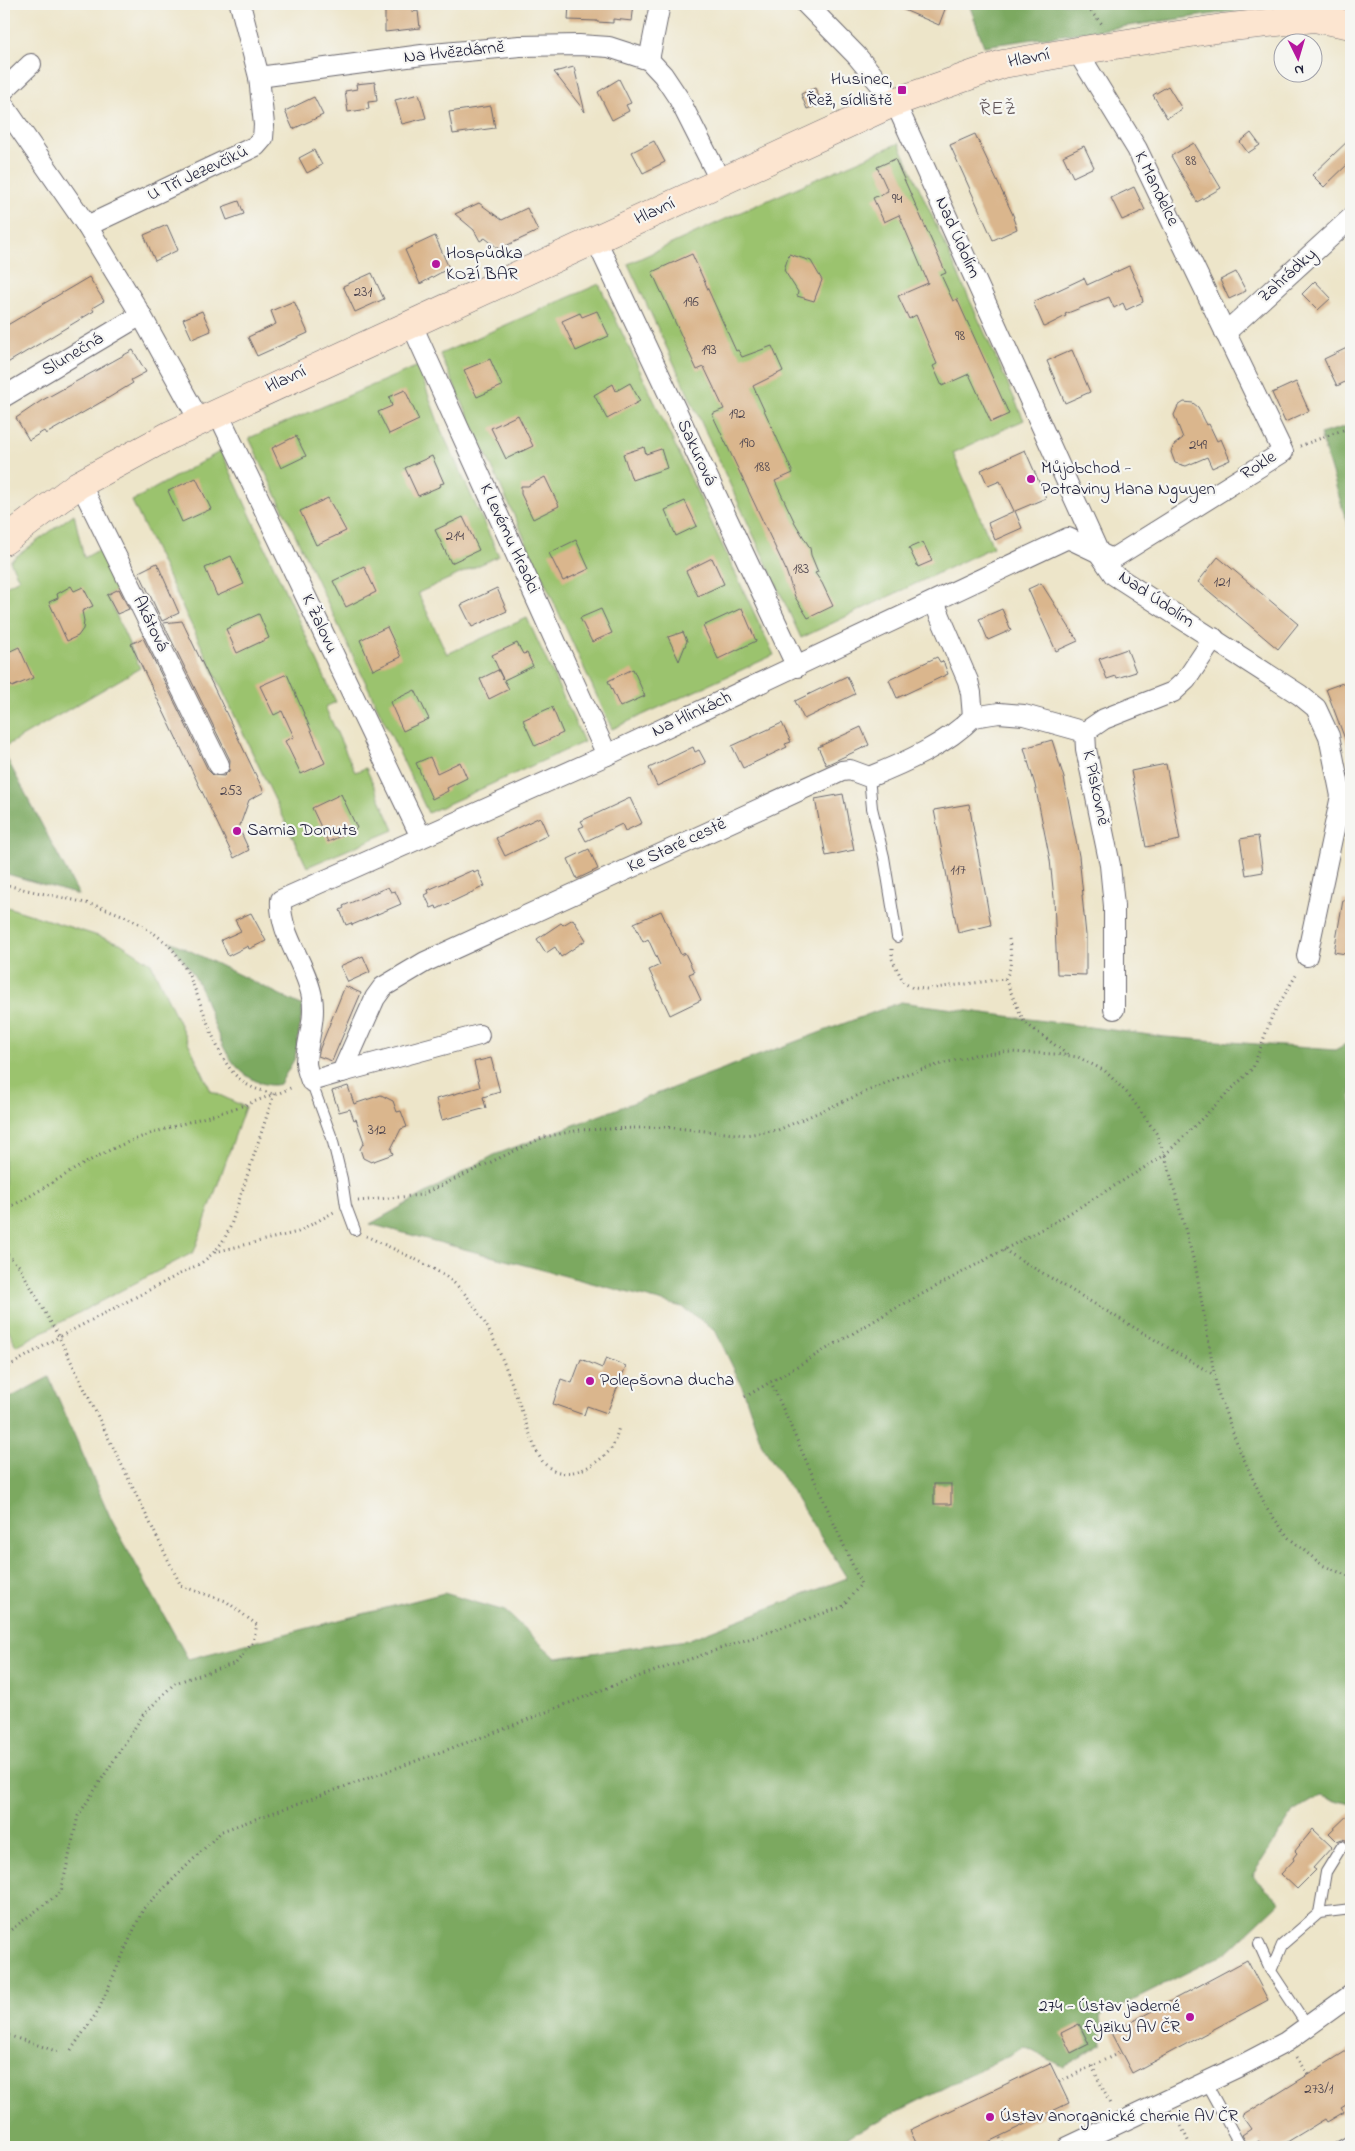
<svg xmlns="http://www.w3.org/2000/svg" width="1355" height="2151" font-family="'Indie Flower',sans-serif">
	<rect width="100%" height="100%" fill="#f6f6f2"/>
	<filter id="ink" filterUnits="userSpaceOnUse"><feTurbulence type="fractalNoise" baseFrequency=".02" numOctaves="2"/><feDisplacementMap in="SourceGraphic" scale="10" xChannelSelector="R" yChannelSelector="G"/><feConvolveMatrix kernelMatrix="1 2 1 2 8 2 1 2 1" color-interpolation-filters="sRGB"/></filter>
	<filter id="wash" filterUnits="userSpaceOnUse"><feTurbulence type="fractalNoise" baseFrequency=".0096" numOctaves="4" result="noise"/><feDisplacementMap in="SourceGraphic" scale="20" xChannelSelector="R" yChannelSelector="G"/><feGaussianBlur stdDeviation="1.12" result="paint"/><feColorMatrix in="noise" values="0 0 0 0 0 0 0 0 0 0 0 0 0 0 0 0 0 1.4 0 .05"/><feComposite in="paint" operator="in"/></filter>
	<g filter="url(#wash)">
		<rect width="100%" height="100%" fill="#ede5c9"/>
		<g fill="#9bc36e" stroke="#5e7254">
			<path d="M899 143 1024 420 953 453 993 547 801 638 628 264 743 211Z"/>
			<path d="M599 284 774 655 612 729 440 354Z"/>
			<path d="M418 366 441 430 499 556 418 593 447 654 527 618 584 742 428 813 249 438Z"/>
			<path d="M221 451 336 702 325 707 355 772 366 768 394 830 307 867 132 501Z"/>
			<path d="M74 514 84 558 104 547 124 587 107 595 140 668 4 747V587L19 579 10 561Z"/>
			<path d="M4 906 120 943 151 963 211 1091 245 1107 194 1252 16 1346 4 1320Z"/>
		</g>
		<g fill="#7ca961" stroke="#4f664e">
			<path d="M969 4H1286L984 46Z"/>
			<path d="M1351 425V536L1320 434Z"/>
			<path d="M4 753 79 895 4 873Z"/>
			<path d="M170 941 303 1006 295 1058 280 1084C271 1086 267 1085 258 1082 219 1065 215 1017 198 983 191 969 179 955 170 941Z"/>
			<path d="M901 1002 1165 1037 1335 1050 1351 1041V1804L1320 1796 1293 1812 1252 1876 1280 1902 1226 1953 1100 2016 1103 2044 1063 2067 1025 2047 827 2147H4V1401L49 1377 111 1519 188 1659 444 1593 505 1611 556 1658 687 1640 847 1578 762 1445 742 1386 715 1330 682 1307 370 1224 494 1155Z"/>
		</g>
		<g id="blocks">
			<g fill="#dab68d">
				<path d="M385 4H411L412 12 418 11 420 28 385 32Z"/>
				<path d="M569 4H634L632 21 613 19V23L597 22V21L568 20Z"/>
				<path d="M890 4H947L939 25Z"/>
				<path d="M574 67 585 112 554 72Z"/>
				<path d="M619 79 631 103 626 105 629 111 612 120 598 92Z"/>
				<path d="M375 82 377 101 368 102 369 109 348 112 345 91 357 89 356 84Z"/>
				<path d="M1168 86 1182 109 1167 118 1153 95Z"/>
				<path d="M815 88 822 103 807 109 801 94Z"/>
				<path d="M419 94 426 118 402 124 395 100Z"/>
				<path d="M314 97 323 115 293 129 285 111Z"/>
				<path d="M491 106 495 128 453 134 449 112Z"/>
				<path d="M1251 133 1260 145 1248 153 1240 142Z"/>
				<path d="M975 134 1014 217 1013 218 1017 229 993 240 950 145Z"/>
				<path d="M1351 138V161L1324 187 1312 175Z"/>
				<path d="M654 141 665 162 643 173 632 152Z"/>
				<path d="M1194 143 1221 188 1197 202 1171 156Z"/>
				<path d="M1084 146 1094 167 1073 177 1063 156Z"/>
				<path d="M314 150 322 165 307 173 299 158Z"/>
				<path d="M895 159 946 273 941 275 953 301 957 299 1009 414 991 422 969 374 942 386 933 366 937 364 916 315 909 319 898 296 928 283 899 215 884 222 873 198 888 191 877 167Z"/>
				<path d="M1134 187 1145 210 1122 220 1111 198Z"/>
				<path d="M239 201 244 214 227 220 222 207Z"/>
				<path d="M479 203 502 220 527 208 538 231 499 249 485 238 480 241 474 230 455 214Z"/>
				<path d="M167 225 178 250 155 261 144 235Z"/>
				<path d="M435 236 449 268 420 284 405 250Z"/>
				<path d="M692 254 736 351 738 350 742 357 772 346 783 371 753 386 793 473 775 481 795 523 810 548 811 555 818 572 815 573 822 583 833 606 808 618 795 597 785 568 712 414 724 409 704 367 697 370 652 272Z"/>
				<path d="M789 254 811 261 822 280 814 301 797 296 798 292 784 270Z"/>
				<path d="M1129 266 1140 290 1143 302 1126 310 1123 303 1114 308 1109 297 1065 314 1066 316 1044 327 1033 302 1084 278 1087 285Z"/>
				<path d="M1236 272 1246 291 1229 299 1220 280Z"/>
				<path d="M372 273 384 299 355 312 343 286Z"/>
				<path d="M89 277 104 301 92 308 94 311 4 365V327Z"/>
				<path d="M1315 281 1331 298 1318 310 1302 294Z"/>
				<path d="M294 301 308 333 257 356 248 337 276 324 271 311Z"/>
				<path d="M202 311 211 331 192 339 183 319Z"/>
				<path d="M597 311 609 336 576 351 562 321 580 313 582 317Z"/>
				<path d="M1351 346V379L1337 386 1324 359Z"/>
				<path d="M133 350 146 372 131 380 133 383 110 397 46 434 44 431 29 440 16 418 41 401Z"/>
				<path d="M1072 350 1090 392 1065 403 1047 361Z"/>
				<path d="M490 359 502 386 477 397 464 370Z"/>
				<path d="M1296 382 1309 411 1285 422 1272 393Z"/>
				<path d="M630 383 640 401 607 419 594 395 613 384 616 391Z"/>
				<path d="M405 390 419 420 389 434 378 412 392 406 389 397Z"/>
				<path d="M1184 402 1193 403 1198 407 1207 425 1209 424 1217 441 1221 439 1230 460 1212 468 1207 457 1186 466 1175 463 1171 452 1174 445 1183 438 1174 415 1178 406Z"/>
				<path d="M518 415 533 446 506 459 491 428Z"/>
				<path d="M296 436 306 456 281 468 272 448Z"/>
				<path d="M644 447 646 454 661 449 667 468 632 480 623 454Z"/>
				<path d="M1025 450 1046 498 1015 511 1022 528 995 540 988 523 1014 511 1000 481 988 486 981 470Z"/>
				<path d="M432 456 444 483 440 484 441 486 418 496 405 468Z"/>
				<path d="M545 477 559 506 533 519 521 494V486H528Z"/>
				<path d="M196 478 211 509 182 522 168 491Z"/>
				<path d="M328 498 346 531 316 545 300 511Z"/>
				<path d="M685 501 697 526 676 536 665 510Z"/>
				<path d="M463 517 479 550 451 563 435 530Z"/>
				<path d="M576 540 589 569 563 581 549 553Z"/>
				<path d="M923 542 932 561 918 567 909 548Z"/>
				<path d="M231 556 244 584 217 596 205 568Z"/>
				<path d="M1218 557 1298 624 1278 649 1198 582Z"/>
				<path d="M712 558 724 584 698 596 686 571Z"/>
				<path d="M157 563 179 613 162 621 139 572Z"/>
				<path d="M364 566 376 592 346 607 333 581Z"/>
				<path d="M1041 583 1078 641 1056 651 1028 589Z"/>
				<path d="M71 586 74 591 83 587 93 606 82 611 84 621 83 629 78 636 67 641 49 602 58 598 57 594Z"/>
				<path d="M497 588 507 611 472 627 461 605Z"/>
				<path d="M119 589 129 609 117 614 107 595Z"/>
				<path d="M742 608 756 641 718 659 703 626Z"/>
				<path d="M601 609 612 633 592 642 580 618Z"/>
				<path d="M1002 609 1011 630 988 640 979 619Z"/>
				<path d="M259 614 269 638 237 653 226 629Z"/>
				<path d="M182 621 264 792 249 800 239 828 249 850 234 858 131 644 143 638 208 770 213 775 224 776 229 771 230 760 163 623Z"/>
				<path d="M387 627 401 657 373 670 360 640Z"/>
				<path d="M683 632 687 641 679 661 668 637Z"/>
				<path d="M517 643 523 654 527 653 533 666 504 680 509 689 489 699 480 679 498 670 503 679 492 655Z"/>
				<path d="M19 647 33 678 12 687 11 685 4 689V654Z"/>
				<path d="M1127 649 1136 672 1117 678 1116 676 1107 679 1099 659Z"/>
				<path d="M937 657 940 662 943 661 948 674 897 698 889 680Z"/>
				<path d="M633 669 645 696 620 707 608 681Z"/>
				<path d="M287 674 325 763 301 774 285 741 294 737 282 711 274 715 260 686Z"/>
				<path d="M847 676 855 694 804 719 795 701Z"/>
				<path d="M1351 680V752H1350L1326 689Z"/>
				<path d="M415 690 429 719 403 731 390 702Z"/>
				<path d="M552 707 563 733 535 746 523 720Z"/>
				<path d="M782 723 791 742 785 744 787 747 743 768 732 746Z"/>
				<path d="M861 727 869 745 826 765 818 747Z"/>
				<path d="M1052 740 1064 778 1079 856 1083 895H1082L1086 935V975L1057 974 1054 898 1050 860 1035 785 1024 748Z"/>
				<path d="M693 747 695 752 699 750 706 763 657 786 649 768Z"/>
				<path d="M430 757 437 773 460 762 467 778 447 788 448 791 432 799 416 763Z"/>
				<path d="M1166 764 1180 840 1146 847 1131 771Z"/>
				<path d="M341 794 357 828 328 842 312 808Z"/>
				<path d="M843 794 854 850 826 856 815 799Z"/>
				<path d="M630 798 642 823 625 831 622 824 586 841 579 828 584 826 581 821Z"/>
				<path d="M969 804 991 925 958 933 934 810Z"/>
				<path d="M540 817 548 835 505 856 496 838Z"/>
				<path d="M1258 836 1263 872 1246 875 1240 839Z"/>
				<path d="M589 849 598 869 577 879 568 859Z"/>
				<path d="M473 870 474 873 478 871 485 886 437 909 436 906 431 908 425 895 429 893 428 890Z"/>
				<path d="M388 887 391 892 395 891 401 904 352 925 351 923 346 925 340 910 344 908 343 906Z"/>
				<path d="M1343 900 1351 901V955L1334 952Z"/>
				<path d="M661 911 681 955 685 953 694 972 689 974 701 1000 670 1015 649 970 660 965 648 939 643 942 634 923Z"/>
				<path d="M251 913 266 941 249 949 248 946 228 956 221 940 241 931 235 920Z"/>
				<path d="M573 919 586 940 561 957 555 947 546 953 537 939 561 923 563 925Z"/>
				<path d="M363 956 370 972 348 982 340 966Z"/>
				<path d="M345 986 361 993 332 1061 318 1056 320 1048Z"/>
				<path d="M491 1058 500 1092 483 1097 486 1108 442 1120 436 1099 480 1087 474 1062Z"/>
				<path d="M348 1086 354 1104 381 1095 393 1101 397 1112 401 1111 407 1127 401 1129 391 1149 393 1154 371 1162 363 1158 360 1149 364 1142 356 1119 354 1120 350 1109 339 1112 332 1091Z"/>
				<path d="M606 1358 626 1366 607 1413 587 1406 584 1415 553 1404 561 1379 572 1383 581 1359 602 1368Z"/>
				<rect x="934" y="1484" width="17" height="20"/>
				<path d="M1351 1812V1855L1347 1851 1349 1846 1346 1840 1342 1839 1337 1841 1329 1833Z"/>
				<path d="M1313 1829 1332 1847 1313 1868 1316 1870 1297 1889 1281 1874 1294 1860 1293 1858 1297 1853 1295 1851Z"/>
				<path d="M1247 1960 1268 2000 1132 2073 1111 2033Z"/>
				<path d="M1079 2024 1089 2044 1071 2053 1061 2033Z"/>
				<path d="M1351 2048V2102L1341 2108 1344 2112 1327 2122 1325 2119 1279 2147H1262L1259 2141 1249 2147 1242 2135 1251 2129 1242 2116Z"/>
				<path d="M1050 2063 1069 2103 978 2147H918L910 2130Z"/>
			</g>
		</g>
	</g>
	<g filter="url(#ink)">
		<use href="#blocks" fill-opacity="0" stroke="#69666d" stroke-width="1"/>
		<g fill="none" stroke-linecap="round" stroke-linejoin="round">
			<g stroke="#69666d" stroke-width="12">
				<g id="lane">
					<path d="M869 777 872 808 884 857 897 937"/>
					<path d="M311 1081 332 1138 342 1179 346 1206 355 1230"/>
					<path d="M1319 1913 1326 1872 1342 1846"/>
					<path d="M1259 1944 1271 1971"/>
					<path d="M1308 2027 1271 1971 1282 1945 1319 1913 1351 1909"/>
					<path d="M1206 2083 1241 2147"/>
					<path d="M1339 2147 1351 2140"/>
				</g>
			</g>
			<g stroke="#69666d" stroke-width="22">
				<g id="street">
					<path d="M806 4 856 55 895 102 1099 553 1114 575 1300 695 1316 708 1329 736 1341 796 1307 956"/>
					<path d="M649 60 660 4"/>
					<path d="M259 77 422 55 520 46 579 45 609 47 649 60 663 75 679 99 721 182"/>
					<path d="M4 90 31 64"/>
					<path d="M4 106 87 226 141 315 199 420"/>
					<path d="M87 226 256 146 263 138 264 125 259 77 240 4"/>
					<path d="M596 240 797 667"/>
					<path d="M411 323 607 755"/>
					<path d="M1225 333 1351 218"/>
					<path d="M5 396 141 315"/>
					<path d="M217 411 421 837"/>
					<path d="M78 485 87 497 219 765"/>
					<path d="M934 602 968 681 971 693 973 717C947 744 904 763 869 777L850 770 842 771 425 962 383 987 375 998 342 1072 311 1081C309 1075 306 1068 306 1062 307 1040 316 1020 312 997 306 963 279 935 281 900L607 755 1068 538 1112 559 1283 452 1137 149 1077 51"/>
					<path d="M973 717 999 713 1024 715 1085 732"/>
					<path d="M1114 1009V906L1110 865 1086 749 1085 732 1104 719 1173 692 1186 680 1214 638"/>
					<path d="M342 1072 479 1035"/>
					<path d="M1068 2147 1240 2066 1286 2042 1351 1995"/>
				</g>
			</g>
			<g stroke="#69666d" stroke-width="29">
				<path id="secondary" d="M4 541 78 485 170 435 895 102 1003 64 1077 51 1222 28 1314 18 1351 25"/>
			</g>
			<g stroke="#69666d" stroke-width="3" stroke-dasharray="1 4" stroke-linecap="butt">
				<path d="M1084 4 1102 24"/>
				<path d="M1300 446 1351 427"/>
				<path d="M4 884C61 901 119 900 167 944 207 980 207 1077 260 1090 264 1091 271 1094 275 1094 281 1093 287 1089 293 1087"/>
				<path d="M892 949V959L904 983 913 988 927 989 1005 979C1013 967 1011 953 1009 939"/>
				<path d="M1005 979 1024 1022 1068 1055"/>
				<path d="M358 1201 421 1195 544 1137 580 1130 665 1127 746 1135 778 1130 909 1073 974 1055 1006 1052 1056 1054 1078 1057 1105 1071 1129 1095 1156 1133 1165 1155 1196 1269 1217 1390 1240 1451 1267 1509 1289 1538 1322 1565 1351 1577"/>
				<path d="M4 1210C44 1190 80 1163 121 1145 170 1124 224 1115 274 1094"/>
				<path d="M366 1236C391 1248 422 1261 445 1276 492 1307 515 1396 535 1448 538 1453 541 1461 546 1465 565 1483 597 1466 611 1449 615 1443 617 1434 619 1427"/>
				<path d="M1004 1250 1214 1375"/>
				<path d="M4 1251 19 1266 59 1337 181 1586 226 1601 257 1625 253 1642 236 1663 175 1683 143 1715 78 1816 61 1892 4 1935"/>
				<path d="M215 1252 298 1232 334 1212"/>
				<path d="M4 1369 59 1337 201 1263C216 1252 224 1242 231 1225L274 1094"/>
				<path d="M745 1397 889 1312 1055 1222 1165 1155 1253 1068 1272 1016 1298 972"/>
				<path d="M4 2034 59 2052"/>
				<path d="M71 2050 98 2011 143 1909 222 1831 496 1732 620 1683 842 1607 861 1584 771 1382"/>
				<path d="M1296 2057 1308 2075"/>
				<path d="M1092 2066 1111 2106"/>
				<path d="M1059 2082 1121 2052"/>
				<path d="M1177 2117 1191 2147"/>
				<path d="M1000 2138 1005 2147"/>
			</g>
			<use href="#lane" stroke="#fff" stroke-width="10"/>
			<use href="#street" stroke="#fff" stroke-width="20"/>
			<use href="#secondary" stroke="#fce5d0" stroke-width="28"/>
		</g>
	</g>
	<g fill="#b5179e" stroke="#f6f6f2" stroke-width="2">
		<rect x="897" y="85" width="10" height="10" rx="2.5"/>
		<circle cx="436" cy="264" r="5"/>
		<circle cx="1031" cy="479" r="5"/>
		<circle cx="237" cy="831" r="5"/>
		<circle cx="590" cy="1381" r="5"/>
		<circle cx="1190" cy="2017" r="5"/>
		<circle cx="990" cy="2117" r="5"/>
	</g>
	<g text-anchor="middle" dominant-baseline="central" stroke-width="4.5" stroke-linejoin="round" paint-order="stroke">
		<g font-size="15" fill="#504750">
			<text x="1191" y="161">88</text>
			<text x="897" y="199">94</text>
			<text x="363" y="292">231</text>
			<text x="691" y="302">196</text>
			<text x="960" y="336">98</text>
			<text x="709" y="350">193</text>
			<text x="737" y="414">192</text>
			<text x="747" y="443">190</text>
			<text x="1198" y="445">249</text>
			<text x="762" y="467">188</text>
			<text x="455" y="536">214</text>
			<text x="801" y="569">183</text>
			<text x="1222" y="582">121</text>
			<text x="231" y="791">253</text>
			<text x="958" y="870">117</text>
			<text x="377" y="1130">312</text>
			<text x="1319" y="2089">273/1</text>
		</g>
		<g font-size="18" fill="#22223b" stroke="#f6f6f2">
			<text transform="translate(454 53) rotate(-6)">Na Hvězdárně</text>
			<text transform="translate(1029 59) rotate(-11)">Hlavní</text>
			<text transform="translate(198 174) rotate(-25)">U Tří Jezevčíků</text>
			<text transform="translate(1156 189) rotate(64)">K Mandelce</text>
			<text transform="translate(655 212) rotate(-25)">Hlavní</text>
			<text transform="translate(957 238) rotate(66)">Nad Údolím</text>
			<text transform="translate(1288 276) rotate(-42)">Zahrádky</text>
			<text transform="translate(73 355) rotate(-31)">Slunečná</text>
			<text transform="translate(286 380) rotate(-25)">Hlavní</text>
			<text transform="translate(696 453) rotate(65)">Sakurová</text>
			<text transform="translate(1259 466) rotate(-33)">Rokle</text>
			<text transform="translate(509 539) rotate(65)">K Levému Hradci</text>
			<text transform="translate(1156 600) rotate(34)">Nad Údolím</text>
			<text transform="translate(150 624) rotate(64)">Akátová</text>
			<text transform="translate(319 624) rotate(65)">K Žalovu</text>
			<text transform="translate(692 715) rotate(-25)">Na Hlinkách</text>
			<text transform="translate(1095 788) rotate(78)">K Pískovně</text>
			<text transform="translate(677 846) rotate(-25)">Ke Staré cestě</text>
		</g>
		<g font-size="18" fill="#22223b" stroke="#f6f6f2" text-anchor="start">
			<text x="892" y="80" text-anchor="end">Husinec,<tspan x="892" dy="21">Řež, sídliště</tspan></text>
			<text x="446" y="254">Hospůdka<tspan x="446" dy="21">KOZÍ BAR</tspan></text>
			<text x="1041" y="469">Můjobchod -<tspan x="1041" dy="21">Potraviny Hana Nguyen</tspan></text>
			<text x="247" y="831">Sarnia Donuts</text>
			<text x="600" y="1381">Polepšovna ducha</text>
			<text x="1180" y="2007" text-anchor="end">274 - Ústav jaderné<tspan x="1180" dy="21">fyziky AV ČR</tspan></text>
			<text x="1000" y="2117">Ústav anorganické chemie AV ČR</text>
		</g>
		<g font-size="20" letter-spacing="1" fill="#625658" stroke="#f6f6f2">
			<text x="998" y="109">ŘEŽ</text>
		</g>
	</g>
	<rect width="1355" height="2151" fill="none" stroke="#f6f6f2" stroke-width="20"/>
	<g transform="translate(1298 58) rotate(175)"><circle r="24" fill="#f6f6f2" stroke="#a1a1a9"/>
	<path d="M0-4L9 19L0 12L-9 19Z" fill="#b5179e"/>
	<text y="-8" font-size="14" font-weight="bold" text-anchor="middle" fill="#22223b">N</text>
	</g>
</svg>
